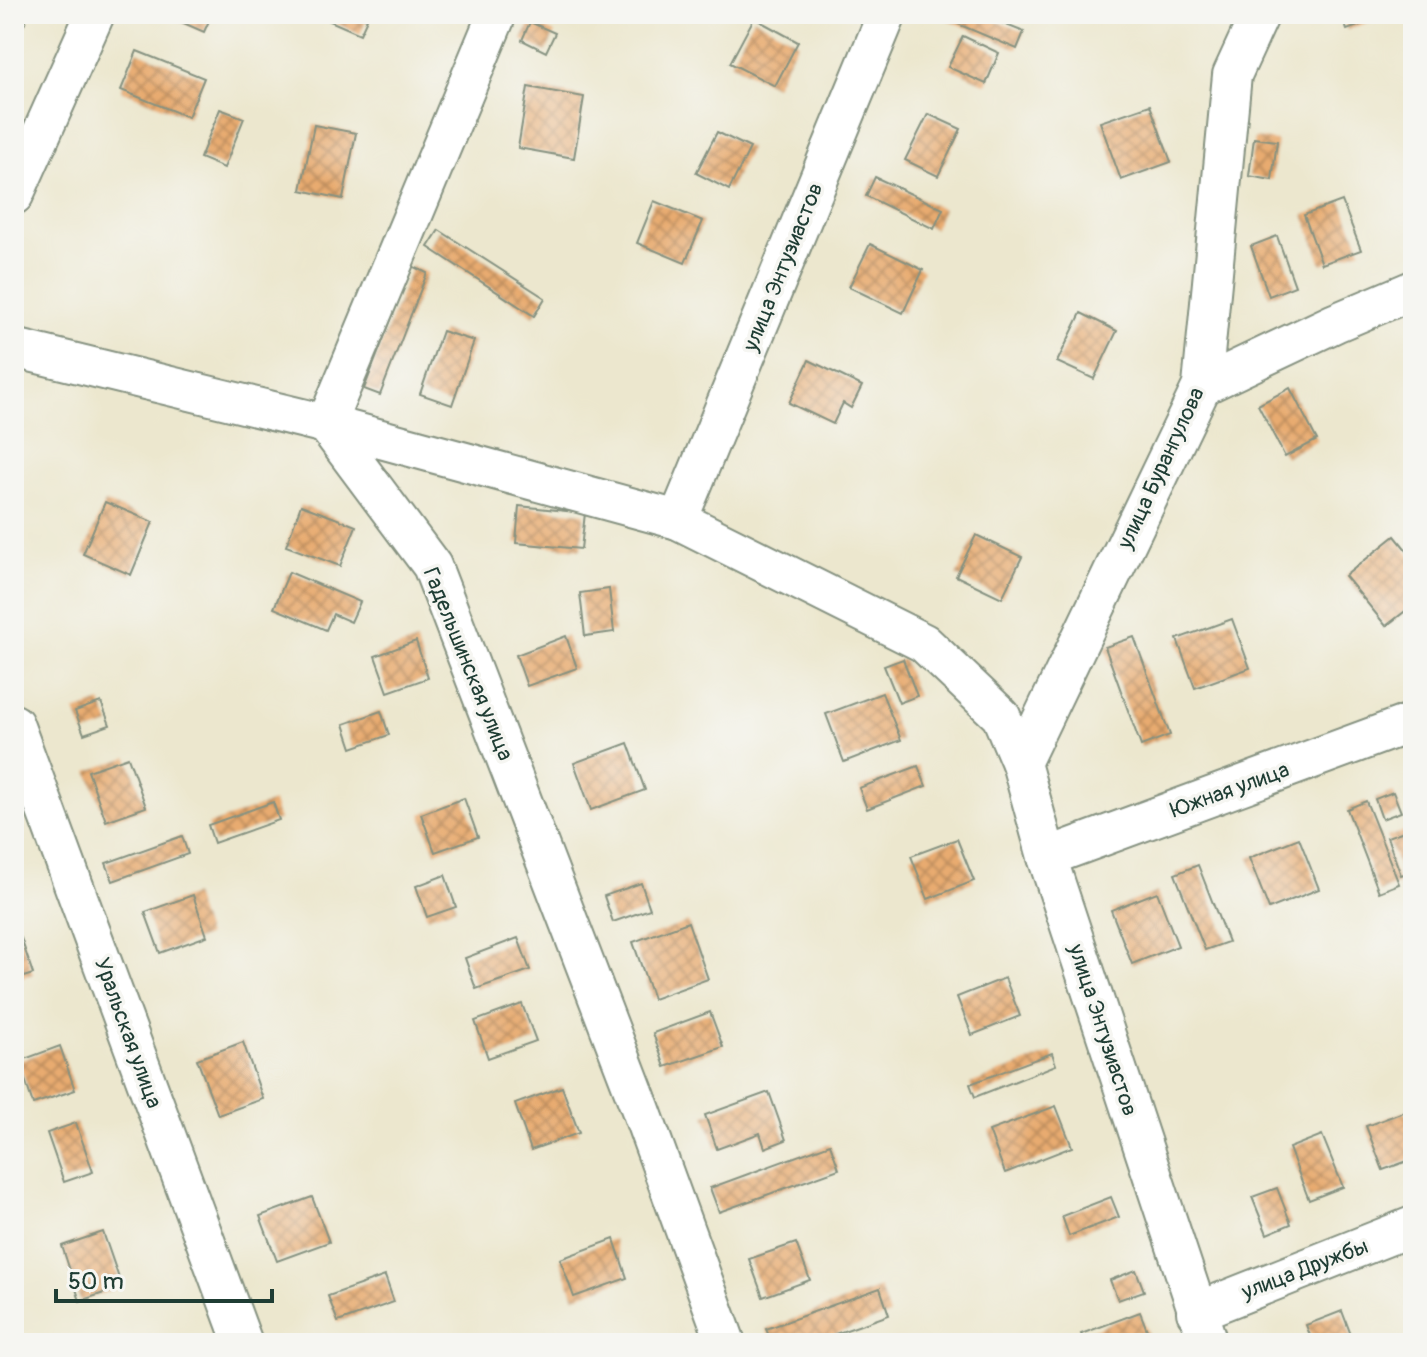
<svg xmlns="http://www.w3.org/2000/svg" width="1427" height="1357" font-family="Pangolin,sans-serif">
	<defs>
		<pattern id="building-cross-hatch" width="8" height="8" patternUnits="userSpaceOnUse" patternTransform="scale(2)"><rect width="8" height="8" fill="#e8ab70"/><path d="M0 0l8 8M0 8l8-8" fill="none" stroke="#bb8c5d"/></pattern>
	</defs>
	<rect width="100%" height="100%" fill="#f6f6f2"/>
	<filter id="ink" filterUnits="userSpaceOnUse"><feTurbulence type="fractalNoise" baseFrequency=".0125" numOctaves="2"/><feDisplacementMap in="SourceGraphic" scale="16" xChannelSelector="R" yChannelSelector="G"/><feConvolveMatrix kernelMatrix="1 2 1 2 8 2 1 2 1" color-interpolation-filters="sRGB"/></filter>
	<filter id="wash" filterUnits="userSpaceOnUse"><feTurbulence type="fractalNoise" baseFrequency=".006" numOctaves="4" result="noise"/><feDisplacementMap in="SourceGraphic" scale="32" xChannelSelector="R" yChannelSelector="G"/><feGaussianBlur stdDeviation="1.8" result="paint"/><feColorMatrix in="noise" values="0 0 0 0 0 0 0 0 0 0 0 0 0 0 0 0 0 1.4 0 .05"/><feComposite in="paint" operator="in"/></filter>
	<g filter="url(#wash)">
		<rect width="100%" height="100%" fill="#ece7ce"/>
		<g id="blocks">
			<g fill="url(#building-cross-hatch)">
				<path d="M163 14H212L204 32Z"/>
				<path d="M314 14H357L367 19 360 34Z"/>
				<path d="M940 14H979L1024 32 1017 49 939 16Z"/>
				<path d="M1341 14H1390L1347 30Z"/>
				<path d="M14 15 26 20 17 39 14 38Z"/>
				<path d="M754 18 798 42 775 86 730 63Z"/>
				<path d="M530 22 555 33 546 52 522 40Z"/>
				<path d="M963 36 999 53 986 84 948 67Z"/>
				<path d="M137 51 204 78 188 117 121 90Z"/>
				<path d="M528 87 584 97 574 158 518 148Z"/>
				<path d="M1150 105 1171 162 1121 180 1100 122Z"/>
				<path d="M220 109 244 118 224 168 200 158Z"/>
				<path d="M928 114 961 129 938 176 905 160Z"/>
				<path d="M314 125 356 133 343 199 301 190Z"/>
				<path d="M717 132 750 148 729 190 696 173Z"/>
				<path d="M1254 138 1277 141 1272 180 1249 176Z"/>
				<path d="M875 177 943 209 934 229 866 196Z"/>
				<path d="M654 201 703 221 685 263 637 243Z"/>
				<path d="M1342 201 1361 250 1322 264 1304 215Z"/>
				<path d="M439 230 545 298 534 316 428 247Z"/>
				<path d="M1277 236 1295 286 1269 296 1251 246Z"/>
				<path d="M870 244 923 270 903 313 849 287Z"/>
				<path d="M412 266 427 273 380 395 364 389Z"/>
				<path d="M1081 313 1117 331 1094 379 1057 362Z"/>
				<path d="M442 331 474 341 452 405 420 394Z"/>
				<path d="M809 360 862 386 851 408 843 403 833 424 789 403Z"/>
				<path d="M1290 388 1317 440 1285 457 1258 405Z"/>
				<path d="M105 502 153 522 131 575 83 554Z"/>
				<path d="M301 505 356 526 340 566 286 546Z"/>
				<path d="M519 506 585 513 581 549 516 543Z"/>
				<path d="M976 535 1022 557 1002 598 956 576Z"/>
				<path d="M1395 536 1413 558V605L1386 626 1345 576Z"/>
				<path d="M289 572 360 602 351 622 333 614 326 630 274 608Z"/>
				<path d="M609 589 614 632 585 636 580 593Z"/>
				<path d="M1232 619 1250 668 1195 688 1177 639Z"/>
				<path d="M566 636 577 668 527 686 516 655Z"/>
				<path d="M1134 637 1170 735 1141 746 1105 647Z"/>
				<path d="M416 641 428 678 388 692 375 656Z"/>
				<path d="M903 659 917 696 899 703 884 666Z"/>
				<path d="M882 693 901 740 844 762 826 714Z"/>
				<path d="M101 702 110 725 84 734 75 711Z"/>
				<path d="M381 711 389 735 352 748 344 724Z"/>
				<path d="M628 743 645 790 591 810 574 763Z"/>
				<path d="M128 757 146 807 106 821 88 771Z"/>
				<path d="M918 766 926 786 867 809 859 788Z"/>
				<path d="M1393 792 1401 812 1382 819 1375 799Z"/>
				<path d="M464 798 478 837 435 852 421 814Z"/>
				<path d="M1366 801 1399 884 1379 892 1347 809Z"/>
				<path d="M273 802 279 820 214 843 208 825Z"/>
				<path d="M1404 831 1413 855V871L1401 875 1387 837Z"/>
				<path d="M182 836 188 854 113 881 106 863Z"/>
				<path d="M1299 838 1319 889 1269 909 1249 858Z"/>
				<path d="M957 839 974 881 928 899 911 856Z"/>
				<path d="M1198 865 1228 942 1205 950 1175 874Z"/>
				<path d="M445 875 456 907 427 917 416 886Z"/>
				<path d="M641 883 650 909 613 922 604 896Z"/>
				<path d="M1157 892 1178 946 1132 964 1111 910Z"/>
				<path d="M193 895 207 936 160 953 145 912Z"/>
				<path d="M688 922 708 979 653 999 633 942Z"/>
				<path d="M21 938 33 974 14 980V941Z"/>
				<path d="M518 938 530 970 476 989 465 958Z"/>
				<path d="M1005 978 1020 1016 972 1035 957 997Z"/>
				<path d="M522 1004 536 1041 488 1058 475 1021Z"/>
				<path d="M710 1012 723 1047 665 1067 653 1033Z"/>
				<path d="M243 1042 263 1099 218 1115 197 1059Z"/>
				<path d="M60 1046 75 1090 33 1104 19 1061Z"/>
				<path d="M1052 1053 1056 1065 975 1097 970 1084Z"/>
				<path d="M562 1087 579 1133 531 1150 515 1104Z"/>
				<path d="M769 1092 786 1140 765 1148 760 1133 717 1149 705 1115Z"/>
				<path d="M1056 1106 1072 1147 1005 1173 989 1131Z"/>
				<path d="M1406 1111 1413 1129V1159L1383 1170 1366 1126Z"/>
				<path d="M76 1123 93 1172 64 1182 47 1133Z"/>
				<path d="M1322 1135 1343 1187 1309 1200 1289 1148Z"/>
				<path d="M830 1144 839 1169 719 1212 710 1188Z"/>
				<path d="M1277 1188 1291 1224 1267 1234 1252 1197Z"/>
				<path d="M312 1197 329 1242 277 1261 260 1216Z"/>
				<path d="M1111 1197 1119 1217 1069 1236 1062 1216Z"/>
				<path d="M103 1232 122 1287 80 1301 62 1246Z"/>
				<path d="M614 1239 627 1278 574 1297 560 1259Z"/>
				<path d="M796 1243 810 1280 763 1297 749 1259Z"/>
				<path d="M1136 1270 1144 1291 1118 1300 1110 1280Z"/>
				<path d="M385 1276 394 1302 338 1322 328 1296Z"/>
				<path d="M880 1288 889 1315 810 1343H772L766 1329Z"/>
				<path d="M1342 1311 1354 1343H1313L1306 1325Z"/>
				<path d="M1140 1312 1152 1343H1085L1081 1334Z"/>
			</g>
		</g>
	</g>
	<g filter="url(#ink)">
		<use href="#blocks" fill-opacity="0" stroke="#869281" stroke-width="2"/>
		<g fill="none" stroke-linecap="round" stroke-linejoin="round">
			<g stroke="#869281" stroke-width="42">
				<g id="minor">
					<path d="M497 14 326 424 432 566 641 1110 726 1343"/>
					<path d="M14 195 95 14"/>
					<path d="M14 348 326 424 678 520 924 643 1001 716 1021 763 1047 857 1208 1343"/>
					<path d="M1202 386 1335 323 1413 290"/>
					<path d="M678 520 887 14"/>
					<path d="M14 724 243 1343"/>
					<path d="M1021 763 1202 386 1232 75 1260 14"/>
					<path d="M1047 857 1413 722"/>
					<path d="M1196 1312 1413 1226"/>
				</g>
			</g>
			<use href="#minor" stroke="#fff" stroke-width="38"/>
		</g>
	</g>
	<g text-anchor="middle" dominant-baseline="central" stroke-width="7" stroke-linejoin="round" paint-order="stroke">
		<g font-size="22" fill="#1f3d34" stroke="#f6f6f2">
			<text transform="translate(783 267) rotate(-68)">улица Энтузиастов</text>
			<text transform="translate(1161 468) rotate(-65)">улица Бурангулова</text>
			<text transform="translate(468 664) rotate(68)">Гадельшинская улица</text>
			<text transform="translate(1230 790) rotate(-20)">Южная улица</text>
			<text transform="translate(1103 1030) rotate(72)">улица Энтузиастов</text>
			<text transform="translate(128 1033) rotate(70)">Уральская улица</text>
			<text transform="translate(1305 1269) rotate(-21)">улица Дружбы</text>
		</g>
	</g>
	<rect width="1427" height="1357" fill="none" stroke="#f6f6f2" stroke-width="48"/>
	<path d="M56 1289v12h216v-12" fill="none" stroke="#1f3d34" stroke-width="4"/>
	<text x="68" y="1289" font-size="24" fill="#1f3d34" stroke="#f6f6f2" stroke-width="6" paint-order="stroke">50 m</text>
</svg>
